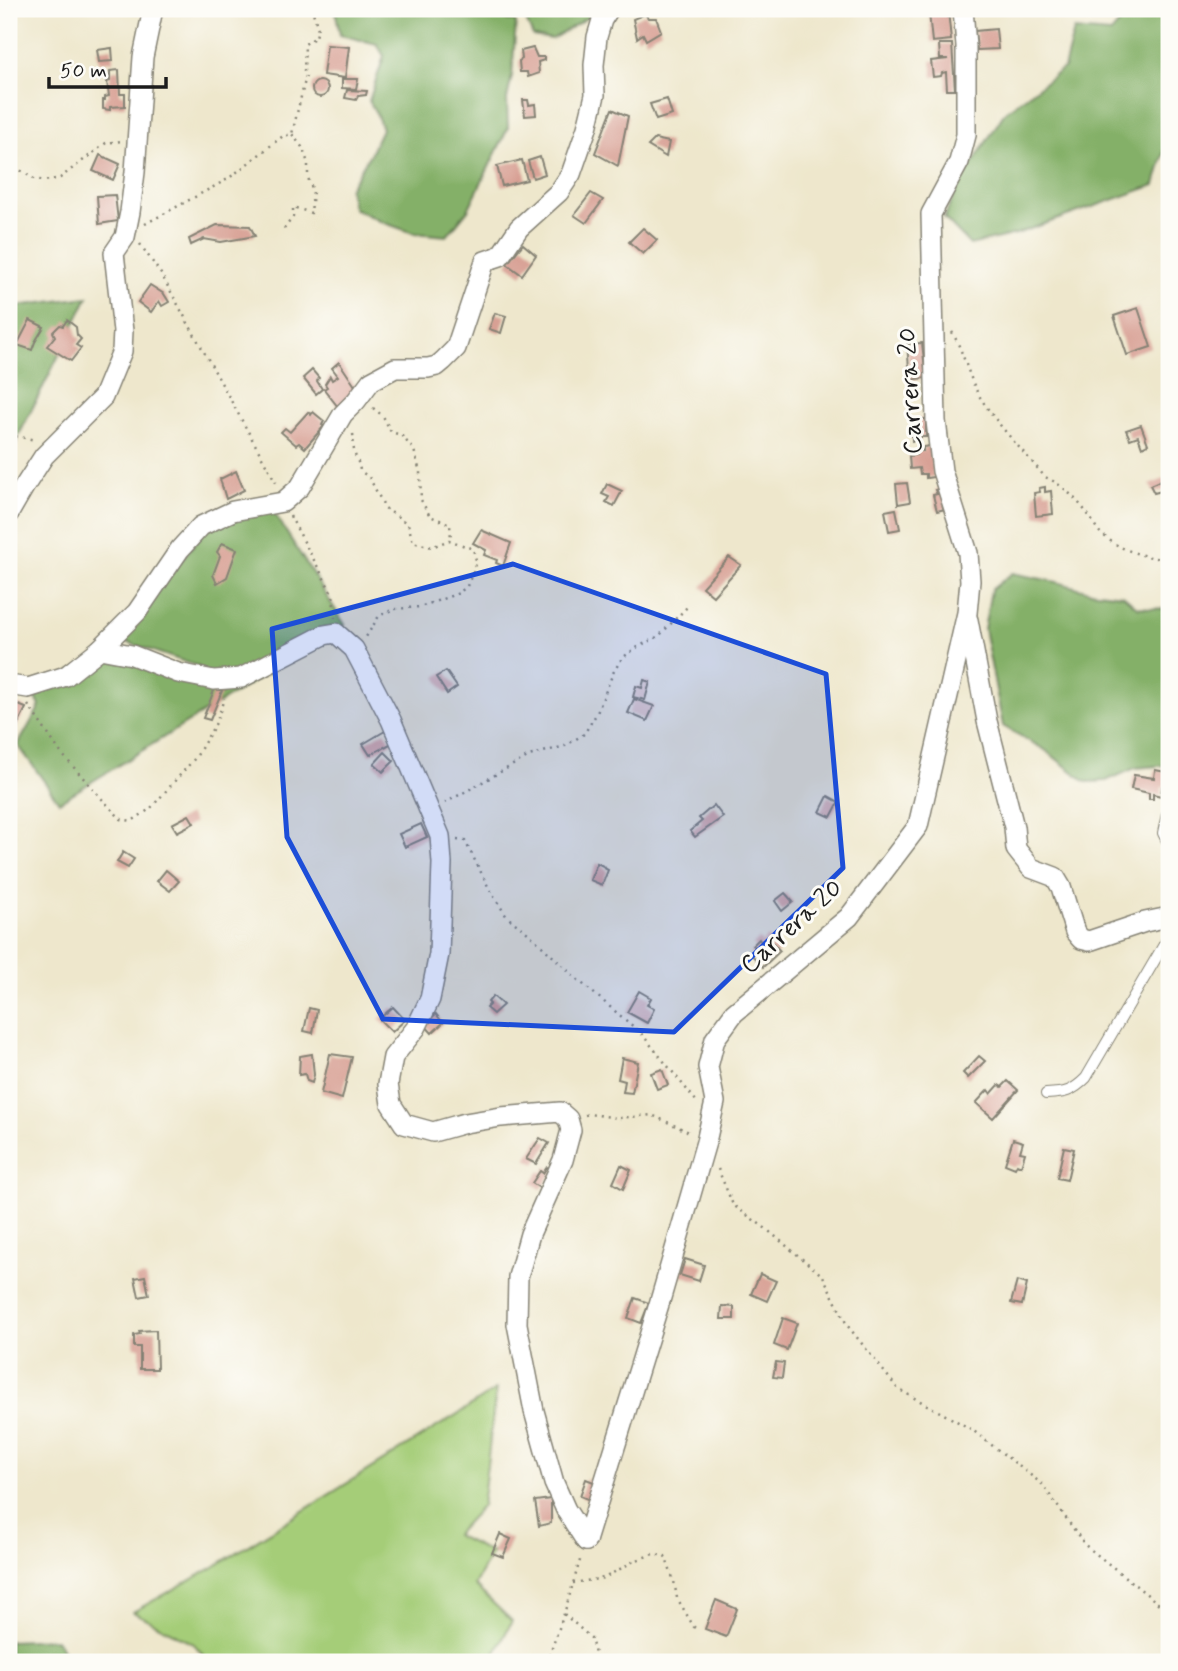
<svg xmlns="http://www.w3.org/2000/svg" width="1178" height="1671" font-family="Mynerve,sans-serif">
	<rect width="100%" height="100%" fill="#fdfcf7"/>
	<filter id="ink" filterUnits="userSpaceOnUse"><feTurbulence type="fractalNoise" baseFrequency=".0143" numOctaves="2"/><feDisplacementMap in="SourceGraphic" scale="14" xChannelSelector="R" yChannelSelector="G"/><feConvolveMatrix kernelMatrix="1 2 1 2 8 2 1 2 1" color-interpolation-filters="sRGB"/></filter>
	<filter id="wash" filterUnits="userSpaceOnUse"><feTurbulence type="fractalNoise" baseFrequency=".00686" numOctaves="4" result="noise"/><feDisplacementMap in="SourceGraphic" scale="28" xChannelSelector="R" yChannelSelector="G"/><feGaussianBlur stdDeviation="1.57" result="paint"/><feColorMatrix in="noise" values="0 0 0 0 0 0 0 0 0 0 0 0 0 0 0 0 0 1.4 0 .05"/><feComposite in="paint" operator="in"/></filter>
	<g filter="url(#wash)">
		<rect width="100%" height="100%" fill="#eee7cc"/>
		<path fill="#a5cd78" stroke="#60744a" stroke-width="2" d="M496 1390 482 1506 455 1535 492 1553 474 1585 512 1621 491 1662H209L194 1644 133 1612 212 1568Z"/>
		<g fill="#84b068" stroke="#506642" stroke-width="2">
			<path d="M335 9 467 10 516 22 512 76 507 99 508 128 468 210 447 236 413 233 382 222 353 208 349 189 370 154 382 129 376 113 369 101 384 56 377 44 340 35Z"/>
			<path d="M521 9H604L592 18H587L552 39 533 36Z"/>
			<path d="M1132 9H1169V135L1155 185 1016 234 970 245 944 218 959 185 1005 112 1064 68 1074 30 1111 33Z"/>
			<path d="M88 297 18 437 9 457V307Z"/>
			<path d="M273 511 345 625 59 802 18 745 40 706 33 692 101 655 207 684 222 695 197 666 118 639 205 530 240 513Z"/>
			<path d="M1012 573 1057 582 1089 591 1123 595 1137 607 1166 609 1169 606V765L1135 768 1106 781 1086 782 1045 750 1003 726 984 629 991 590Z"/>
			<path d="M56 1639 68 1658 67 1662H9V1641Z"/>
		</g>
		<g id="blocks">
			<g fill="#d8a094">
				<path d="M948 11 951 40 932 42 929 13Z"/>
				<path d="M645 14 648 18H656L661 31 646 40 643 34 637 38 633 19Z"/>
				<path d="M996 29 998 49 977 50 975 31Z"/>
				<path d="M939 44H952L955 90H947L946 72 942 73 941 76 933 77 931 61 948 59H940Z"/>
				<path d="M327 45 349 47 345 78 323 75Z"/>
				<path d="M112 48 113 61 99 62 97 50Z"/>
				<path d="M533 48 537 57H544V60L538 62 539 73 528 77 527 72H520L519 61 522 59 521 51Z"/>
				<path d="M119 70 120 94H125V106L110 107V110L103 109V100H105V97L109 96 107 82 110 81V71Z"/>
				<path d="M342 79H358L356 89 342 88Z"/>
				<circle cx="320" cy="89" r="8"/>
				<path d="M347 90 367 91 366 95 358 96 356 100 345 98Z"/>
				<path d="M667 99 672 115 656 120 650 104Z"/>
				<path d="M523 100H528L529 105 535 104 536 115 525 116Z"/>
				<path d="M612 109 628 116 618 166 595 153Z"/>
				<path d="M655 139 669 142 666 157 648 146Z"/>
				<path d="M100 155 120 164 113 180 93 171Z"/>
				<path d="M540 157 545 174 533 178 528 161Z"/>
				<path d="M522 160 527 180 502 186 497 166Z"/>
				<path d="M591 193 603 200 586 223 574 215Z"/>
				<path d="M115 195 118 221 99 224 97 196Z"/>
				<path d="M217 225 250 226 255 236 221 242 204 239 191 245 189 239Z"/>
				<path d="M643 228 657 240 643 254 629 242Z"/>
				<path d="M523 244 536 255 522 275 507 264Z"/>
				<path d="M150 285 164 294 169 302 162 306 159 301 151 312 138 302Z"/>
				<path d="M1138 308 1151 347 1127 355 1114 316Z"/>
				<path d="M495 313 506 316 501 333 489 329Z"/>
				<path d="M30 320 44 327 35 342 32 350 17 345Z"/>
				<path d="M67 320 76 327 77 335 81 339 76 345 81 348 71 361 47 346 55 336 53 332 60 325 63 326Z"/>
				<path d="M922 343 926 378 910 380 907 344Z"/>
				<path d="M339 362 357 389 338 407 324 389 327 387 325 384 330 376 332 380 338 376 332 368Z"/>
				<path d="M312 370 319 378 317 381 322 389 316 394 303 378Z"/>
				<path d="M308 412 311 415 313 412 324 421 322 425 324 426 305 448 299 443 296 445 281 432 285 428 290 432Z"/>
				<path d="M912 419H926V437H920L919 441H912Z"/>
				<path d="M1141 425 1148 444 1142 447 1138 436 1130 439 1126 430Z"/>
				<path d="M930 446 934 477 926 478V474H920L919 468 910 469 909 456 916 455V451H923V447Z"/>
				<path d="M236 471 244 490 226 499 220 479Z"/>
				<path d="M1166 478 1169 489 1154 493 1150 485Z"/>
				<path d="M907 483 910 502 898 504 896 484Z"/>
				<path d="M607 484 622 491 614 506 606 502 609 497 602 494Z"/>
				<path d="M1045 487V492L1051 491 1053 514 1036 516 1034 493 1040 492 1039 488Z"/>
				<path d="M943 488 949 508 937 511 933 495 937 494 935 490Z"/>
				<path d="M896 509 900 529 889 531 885 511Z"/>
				<path d="M481 530 511 543 503 566 496 563 497 560 484 555 486 550 473 543Z"/>
				<path d="M222 543 237 549 227 577 217 583 213 575 220 556 217 552Z"/>
				<path d="M729 557 741 565 713 596 702 587Z"/>
				<path d="M446 671 457 687 447 694 436 677Z"/>
				<path d="M644 680 650 682 645 700 633 697 636 686 642 688Z"/>
				<path d="M215 688 222 691 210 720 203 718Z"/>
				<path d="M634 699 654 706 647 721 628 713Z"/>
				<path d="M11 702 26 708 14 732 9 730V709Z"/>
				<path d="M385 731 392 743 370 755 363 744Z"/>
				<path d="M385 752 394 761 383 772 374 764Z"/>
				<path d="M1167 767 1169 768V790L1162 787 1161 796 1153 794V799H1149V793L1131 789 1134 775 1154 778 1155 770 1166 772Z"/>
				<path d="M828 796 839 802 831 817 820 812Z"/>
				<path d="M714 805 723 817 695 837 690 831 702 821 699 818Z"/>
				<path d="M189 815 194 823 177 832 172 824Z"/>
				<path d="M421 824 427 837 405 847 399 834Z"/>
				<path d="M123 852 134 859 128 868 117 862Z"/>
				<path d="M597 863 605 867 604 868 608 870 602 885 590 880Z"/>
				<path d="M166 870 179 881 170 891 157 881Z"/>
				<path d="M785 893 793 902 782 911 775 901Z"/>
				<path d="M768 937 780 951 763 967 750 953 756 948 753 945 759 939 762 943Z"/>
				<path d="M639 991 651 998 647 1005 654 1009 647 1023 627 1012Z"/>
				<path d="M493 996 503 1005 493 1014 486 1008 490 1004 488 1002Z"/>
				<path d="M393 1007 405 1020 392 1032 379 1019Z"/>
				<path d="M309 1008 317 1010 313 1033 304 1031Z"/>
				<path d="M436 1014 443 1023 432 1033 424 1024Z"/>
				<path d="M312 1054 314 1075 312 1083 307 1081 305 1074 299 1075 300 1056Z"/>
				<path d="M330 1054 352 1057 342 1099 321 1093Z"/>
				<path d="M979 1056 985 1061 968 1078 963 1073Z"/>
				<path d="M622 1058 638 1062 632 1093 623 1092 625 1081 618 1079Z"/>
				<path d="M662 1069 668 1085 657 1089 651 1073Z"/>
				<path d="M1008 1081 1018 1090 993 1118 976 1103 988 1090 991 1094 999 1085 1002 1087Z"/>
				<path d="M540 1138 549 1143 536 1164 526 1159Z"/>
				<path d="M1013 1139 1023 1142 1020 1152 1025 1153 1021 1166 1017 1164 1015 1168 1005 1164Z"/>
				<path d="M1064 1147 1074 1149 1067 1180 1057 1178Z"/>
				<path d="M621 1165 631 1170 623 1189 613 1183Z"/>
				<path d="M547 1167 554 1171 541 1189 532 1183 540 1171 543 1173Z"/>
				<path d="M685 1259 704 1265 699 1281 680 1275Z"/>
				<path d="M760 1274 776 1281 767 1301 751 1294Z"/>
				<path d="M145 1276 149 1295 139 1297 135 1278Z"/>
				<path d="M1017 1281 1027 1284 1022 1305 1011 1303Z"/>
				<path d="M635 1298 649 1303 641 1323 628 1318Z"/>
				<path d="M722 1306 734 1307V1319H721Z"/>
				<path d="M783 1318 797 1323 787 1350 774 1345Z"/>
				<path d="M156 1330 157 1369H140V1347H134V1335L140 1334 139 1331Z"/>
				<path d="M776 1362 784 1363 782 1378 773 1377Z"/>
				<path d="M586 1479 599 1484 592 1501 580 1496Z"/>
				<path d="M551 1499V1523L539 1526 535 1501Z"/>
				<path d="M500 1534 511 1539 503 1557 492 1553Z"/>
				<path d="M716 1600 737 1609 726 1637 705 1629Z"/>
			</g>
		</g>
	</g>
	<g filter="url(#ink)">
		<use href="#blocks" fill-opacity="0" stroke="#858274" stroke-width="2"/>
		<g fill="none" stroke-linecap="round" stroke-linejoin="round">
			<g stroke="#858274" stroke-width="12">
				<g id="lane">
					<path d="M1167 814 1163 833 1169 845"/>
					<path d="M1046 1094C1065 1093 1072 1092 1086 1078L1169 936"/>
				</g>
			</g>
			<g stroke="#858274" stroke-width="22">
				<g id="street">
					<path d="M9 513 24 487 44 456 103 397 122 351 123 331 114 253 125 237 130 212 135 172 143 57 153 9"/>
					<path d="M968 620 987 721 1014 827 1016 849 1031 868 1055 877 1061 887 1075 932 1081 939 1089 941 1145 922 1169 917"/>
					<path d="M100 649 132 655 178 673 214 680 241 678 324 635 336 633 354 649 391 720 440 836 442 863 439 954 430 999 416 1028 393 1057 388 1084 391 1104 404 1124 433 1132 465 1123 501 1117 560 1112 568 1119 571 1130 563 1160 530 1234 518 1277 517 1324 534 1411 554 1483 566 1510 586 1541"/>
					<path d="M9 685 28 688 66 676 100 649 137 612 180 549 201 526 233 511 283 502 300 487 343 414 356 401 371 381 395 368H428L437 366 443 361 456 348 485 261 500 256 519 228 559 192 571 174 587 128 595 95 594 65 597 37 602 20 609 9"/>
					<path d="M586 1541 660 1301 706 1142 715 1102 708 1067 715 1039 734 1013 849 917 918 826 967 613 970 581 968 553 942 471 936 421 931 214 959 162 966 135V46L963 9"/>
				</g>
			</g>
			<g stroke="#858274" stroke-width="2.5" stroke-dasharray="2 5" stroke-linecap="butt">
				<path d="M9 163 34 179 45 181 60 178 106 143 121 141"/>
				<path d="M145 224 228 179 283 136 292 134 306 76 304 71 305 44 316 37 318 29 312 9"/>
				<path d="M284 229 293 217V207L311 213 313 191 308 178V163L302 147 292 134"/>
				<path d="M140 244 161 274 277 484"/>
				<path d="M952 332C964 352 968 377 980 397 998 426 1023 451 1045 477 1064 485 1078 501 1090 517 1094 523 1097 531 1103 535 1124 553 1143 555 1169 561"/>
				<path d="M373 408 383 416 391 432 401 435 414 450 420 472 421 500 430 516 450 524 451 540"/>
				<path d="M353 434C354 440 353 445 354 450 355 458 359 461 360 471L369 477 385 508 408 524 413 542 432 547 449 540 473 549 476 560 473 572 467 586 459 593 420 607 394 609 379 616 366 637"/>
				<path d="M9 435 36 440"/>
				<path d="M290 516 333 595 335 618"/>
				<path d="M28 705 61 753 102 799 121 819 132 821 150 809 196 757 217 721 224 698"/>
				<path d="M445 803 529 756 565 746 584 734 597 713 613 673 622 658 638 647 659 636 687 607"/>
				<path d="M457 840 465 841 491 892 507 917 528 933 578 980 641 1033 697 1102"/>
				<path d="M9 948 13 957 12 1033 9 1040"/>
				<path d="M585 1115 589 1114 619 1118 652 1115 689 1132"/>
				<path d="M718 1169 733 1205 765 1228 823 1276 847 1325 898 1389 971 1429 1042 1484 1085 1545 1169 1612"/>
				<path d="M573 1583 604 1578 634 1561 653 1554 665 1556 674 1581 677 1598 694 1627 698 1628"/>
				<path d="M564 1614 591 1638 597 1662"/>
				<path d="M547 1662 564 1614 581 1557"/>
			</g>
			<use href="#lane" stroke="#fff" stroke-width="10"/>
			<use href="#street" stroke="#fff" stroke-width="19"/>
		</g>
	</g>
	<path fill="#1d4ed8" fill-opacity="0.2" stroke="#1d4ed8" stroke-width="5" stroke-linejoin="round" d="M513 564 826 674 843 868 674 1032 383 1019 287 837 272 629Z"/>
	<g text-anchor="middle" dominant-baseline="central" stroke-width="6" stroke-linejoin="round" paint-order="stroke">
		<g font-size="26" fill="#1c1c1c" stroke="#fdfcf7">
			<text transform="translate(911 391) rotate(-93)">Carrera 20</text>
			<text transform="translate(792 927) rotate(-42)">Carrera 20</text>
		</g>
	</g>
	<rect width="1178" height="1671" fill="none" stroke="#fdfcf7" stroke-width="35"/>
	<path d="M49 77v10h117v-10" fill="none" stroke="#1c1c1c" stroke-width="3.5"/>
	<text x="60" y="77" font-size="21" fill="#1c1c1c" stroke="#fdfcf7" stroke-width="5" paint-order="stroke">50 m</text>
</svg>
